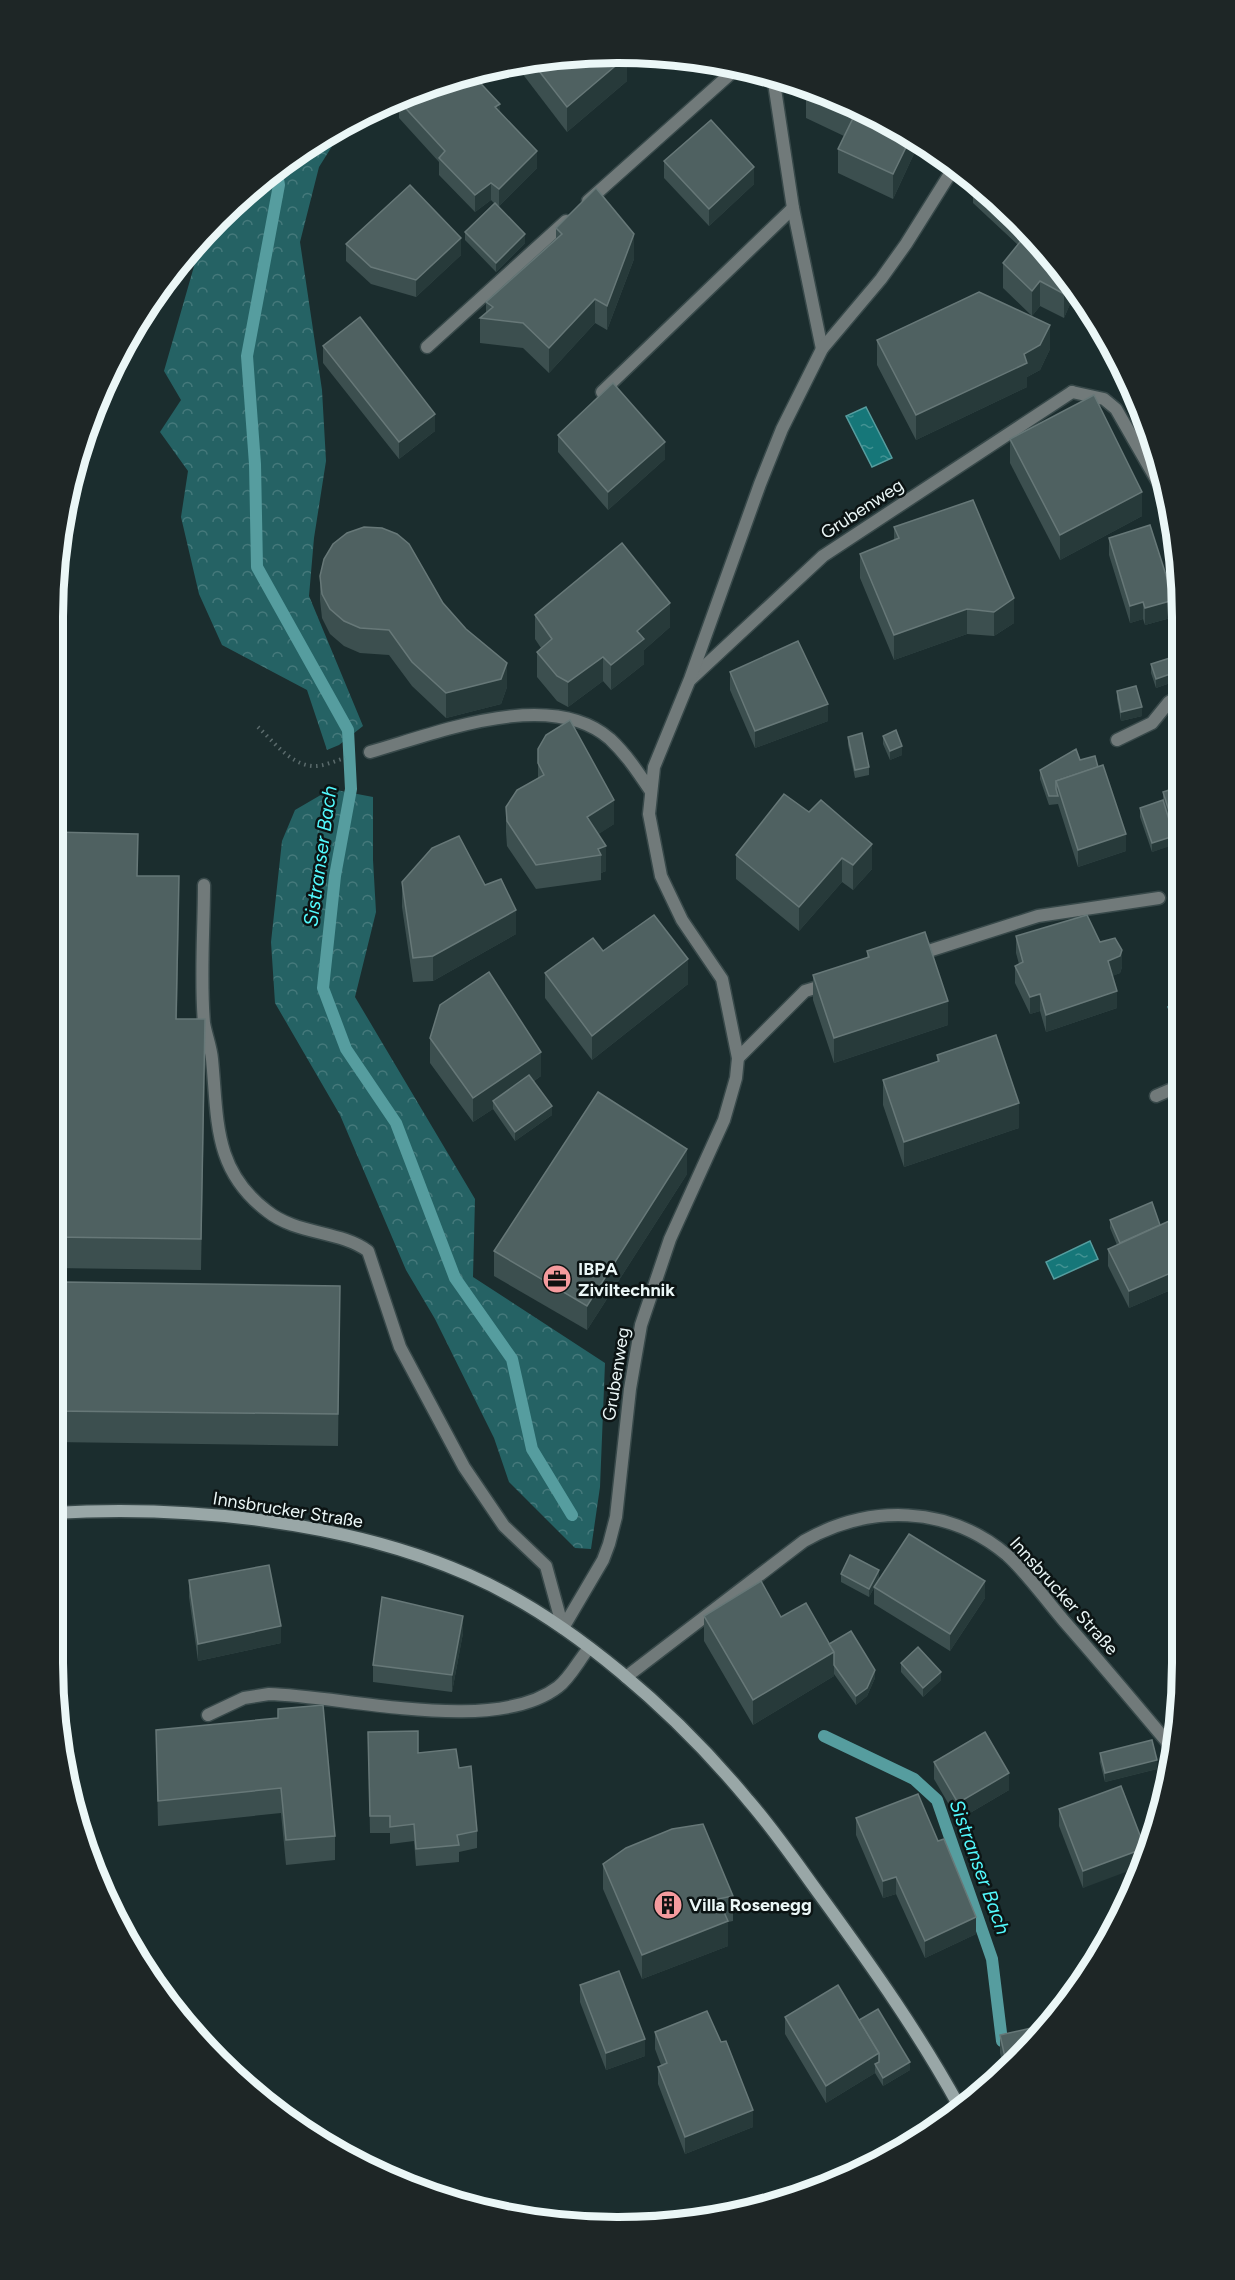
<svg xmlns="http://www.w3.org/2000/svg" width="1235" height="2280" font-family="Figtree,sans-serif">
	<defs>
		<pattern id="forest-crowns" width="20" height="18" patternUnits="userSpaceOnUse" patternTransform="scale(1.5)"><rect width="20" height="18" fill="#256264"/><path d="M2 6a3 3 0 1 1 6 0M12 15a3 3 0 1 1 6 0" fill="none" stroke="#45797b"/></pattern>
		<pattern id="water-ripples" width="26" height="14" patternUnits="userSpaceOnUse" patternTransform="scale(1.5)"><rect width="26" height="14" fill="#167779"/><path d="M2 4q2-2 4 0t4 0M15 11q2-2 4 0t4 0" fill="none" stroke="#439293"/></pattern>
	</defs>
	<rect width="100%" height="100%" fill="#1b2d2e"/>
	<g fill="url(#forest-crowns)">
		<path d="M346 124 319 167 300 242 322 390 326 461 314 538 309 596 363 726 339 745 327 750 307 690 222 645 199 594 181 517 188 471 160 432 181 400 164 371 203 235 273 169Z"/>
		<path d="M331 789 373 797V860L376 912 355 997 475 1199 473 1277 605 1363 600 1487 591 1549 575 1548 509 1482 494 1438 435 1319 406 1270 340 1115 275 1003 271 942 282 841 295 810Z"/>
	</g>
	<g fill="url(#water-ripples)" stroke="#569d9f" stroke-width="1.5">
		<path d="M866 407 892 458 872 467 846 416Z"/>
		<path d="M1179 1002V1035L1168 1007Z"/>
		<path d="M1090 1241 1098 1259 1054 1279 1046 1262Z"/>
	</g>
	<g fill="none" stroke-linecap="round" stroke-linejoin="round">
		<g stroke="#569d9f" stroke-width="12">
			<path d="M276 168 279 185 247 356 255 464 257 567 348 730 351 789 335 876 323 988 346 1049 396 1123 455 1278 512 1359 532 1449 572 1515"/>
			<path d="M824 1736 914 1779 937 1800 992 1959 1002 2041"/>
		</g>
		<g stroke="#38494a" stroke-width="15">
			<g id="lane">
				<path d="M588 201 737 68"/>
				<path d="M427 347 566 221"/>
				<path d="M602 392 793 208"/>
				<path d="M1072 392 1104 399 1116 409 1167 498"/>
				<path d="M1117 740 1152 723 1169 702 1178 697"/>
				<path d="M370 752C437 733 550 687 610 739 626 754 638 772 650 790"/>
				<path d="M204 885C204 930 200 978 204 1023 206 1035 211 1047 212 1059 218 1120 213 1170 267 1211 297 1235 339 1230 368 1251L400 1347 464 1467 504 1526 546 1566 563 1628"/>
				<path d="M208 1715 244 1698 269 1694C346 1696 494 1736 558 1687 570 1678 579 1660 589 1648"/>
			</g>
		</g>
		<g stroke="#38494a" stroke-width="15">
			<g id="street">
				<path d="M773 76 793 208 822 349"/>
				<path d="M691 679 823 556 1072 392"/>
				<path d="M916 955 1038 916 1159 898"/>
				<path d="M738 1058 805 991 828 984"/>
				<path d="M1156 1096 1179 1086"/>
				<path d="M563 1628 603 1560 609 1544 616 1517 630 1389 641 1325 670 1239 724 1120 736 1078 738 1058 722 979 682 920 661 876 649 814 654 767 690 679 760 484 782 429 822 349 881 279 906 244 953 169"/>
				<path d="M626 1677 804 1541C869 1504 948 1505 1007 1555 1028 1574 1045 1599 1064 1621 1101 1663 1137 1706 1173 1749"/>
			</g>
		</g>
		<g stroke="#38494a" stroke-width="15">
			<path id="secondary" d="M53 1513C187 1505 346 1521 469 1575 572 1620 677 1714 748 1800 776 1832 800 1868 825 1902 873 1968 920 2035 959 2106"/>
		</g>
		<path stroke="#5b6b6c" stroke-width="4" stroke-dasharray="1.5 4.5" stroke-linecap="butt" d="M258 727C273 741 290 764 312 766 323 767 334 761 345 758"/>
		<use href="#lane" stroke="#717a7a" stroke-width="12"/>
		<use href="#street" stroke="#717a7a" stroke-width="12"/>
		<use href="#secondary" stroke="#99a7a7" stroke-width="12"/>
	</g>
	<g fill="#3c4f4f">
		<path d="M580 54 627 81 567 132 515 64Z"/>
		<path d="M806 93 900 128 919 143 893 199 838 173V149L844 136 806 118Z"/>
		<path d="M399 101 500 112 537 168 499 206 496 204 525 243 496 272 465 240V232L494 203 491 200 475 212 439 175V162L399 118Z"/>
		<path d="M664 161 754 184 709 226 664 178Z"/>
		<path d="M973 184 1017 218 1076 290 1064 318 1040 306 1032 316 1003 288V263L1018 245 973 203Z"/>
		<path d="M556 228 634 259 607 330 595 323 549 373 523 348 480 343V318L486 313V302L556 239Z"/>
		<path d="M346 244 461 255 416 297 371 284 346 261Z"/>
		<path d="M877 340 1050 349 1040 370 1027 377V387L916 440 877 365Z"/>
		<path d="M323 346 435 431 399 459 323 363Z"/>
		<path d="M558 435 665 459 608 510 558 452Z"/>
		<path d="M1010 439 1142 516 1060 560 1010 463Z"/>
		<path d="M894 527 1014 623 994 636 967 634 894 660 860 578V554L894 540Z"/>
		<path d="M1109 538 1174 617 1145 625 1143 619 1130 623 1109 555Z"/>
		<path d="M320 576 443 603 507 687 501 704 446 718 412 686 389 655 360 653 344 646 330 634 322 618 320 600Z"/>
		<path d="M535 615 670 627 644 650V664L611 690 603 681 568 707 557 701 537 677V652L541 648 535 639Z"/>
		<path d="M1151 664 1176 681 1156 688 1151 673Z"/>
		<path d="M730 672 828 721 755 748 730 690Z"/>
		<path d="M1117 691 1142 716 1121 721 1117 699Z"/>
		<path d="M883 736 902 755 890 760 883 744Z"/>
		<path d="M848 737 869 767V775L855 778 848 745Z"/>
		<path d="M538 749 614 824 598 834 606 871 601 873V880L536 889 507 846 506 832V807L538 778Z"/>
		<path d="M1080 760 1126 851 1078 867 1058 804 1049 805 1040 779V770Z"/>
		<path d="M1178 787 1179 849 1176 850 1174 844 1152 852 1140 817V808L1163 800V792Z"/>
		<path d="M784 794 872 869 853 890 842 882 799 931 736 879V855Z"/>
		<path d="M53 832 138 876 179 907 177 1019 205 1050 201 1270 53 1268Z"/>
		<path d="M1179 877V924L1175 903V878Z"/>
		<path d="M402 882 485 885 516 934 433 981 413 982 402 907Z"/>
		<path d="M1016 936 1100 942 1122 967 1120 973 1112 976 1117 1008 1046 1032 1040 1011 1030 1014 1015 983V966L1019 964 1016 953Z"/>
		<path d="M603 951 688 984 592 1060 545 998V973Z"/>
		<path d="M867 951 948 1025 834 1063 813 1000V975L867 958Z"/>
		<path d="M430 1038 541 1076 534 1081 552 1115 515 1141 493 1109 473 1122 430 1063Z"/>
		<path d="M937 1055 1019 1128 904 1167 883 1105V1080L937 1062Z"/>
		<path d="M687 1174 587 1330 494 1276V1251Z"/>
		<path d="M1180 1216V1286L1129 1308 1108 1266V1249L1117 1245 1110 1228V1220L1160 1225Z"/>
		<path d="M340 1286 338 1446 53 1442V1338H64Z"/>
		<path d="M841 1574 879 1578 877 1584 985 1598 950 1651 874 1604V1588L869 1597 841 1582Z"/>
		<path d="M189 1580 281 1643 198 1661 189 1597Z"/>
		<path d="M704 1616 781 1617 829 1644 875 1678 867 1696 856 1705 834 1674V1676L753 1725 704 1641Z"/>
		<path d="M463 1633 452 1692 373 1682V1665Z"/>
		<path d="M901 1663 941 1680 923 1697 901 1672Z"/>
		<path d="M278 1709 335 1836V1860L286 1865 281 1813 158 1826 156 1730 278 1718Z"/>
		<path d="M368 1732 418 1753 459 1768 477 1831V1848L459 1852V1862L416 1866 414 1841 390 1844V1833H370Z"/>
		<path d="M1100 1753 1157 1769 1105 1782 1100 1762Z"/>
		<path d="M934 1762 1009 1790 958 1820 934 1779Z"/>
		<path d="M1059 1809 1145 1854 1083 1888 1059 1826Z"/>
		<path d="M856 1818 976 1934 925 1958 896 1894 883 1898 856 1835Z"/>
		<path d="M603 1864 733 1896V1921L728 1922V1946L642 1979 603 1889Z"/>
		<path d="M580 1985 645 2056 606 2070 580 2002Z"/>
		<path d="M785 2017 859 2020 910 2070 883 2086 875 2073 826 2103 785 2034Z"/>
		<path d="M1040 2026 1004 2070 1000 2053V2035Z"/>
		<path d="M655 2032 753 2127 685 2154 658 2084V2067L661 2065 655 2049Z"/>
	</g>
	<g fill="#273a3a">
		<path d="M627 56V81L567 132V107Z"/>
		<path d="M500 104V121L495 107Z"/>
		<path d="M911 137 919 143 893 199V174Z"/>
		<path d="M537 151V168L499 206V189Z"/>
		<path d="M754 167V184L709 226V209Z"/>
		<path d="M491 183V200L475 212V195Z"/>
		<path d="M525 234V243L496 272V263Z"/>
		<path d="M634 234V259L607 330V306Z"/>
		<path d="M461 238V255L416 297V280Z"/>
		<path d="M1040 281V306L1032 316V291Z"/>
		<path d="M1069 282 1076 290 1064 318V294Z"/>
		<path d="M595 299V323L549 373V348Z"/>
		<path d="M1050 325V349L1040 370 1027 377V387L916 440V415L1024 354Z"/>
		<path d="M435 414V431L399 459V442Z"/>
		<path d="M665 442V459L608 510V492Z"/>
		<path d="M1142 492V516L1060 560V535Z"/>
		<path d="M1014 598V623L994 636V612Z"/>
		<path d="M1174 600V617L1145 625V608Z"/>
		<path d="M1143 602V619L1130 623V606Z"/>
		<path d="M670 603V627L644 650V664L611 690V665L637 631Z"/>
		<path d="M967 609V634L894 660V635Z"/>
		<path d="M603 657V681L568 707V682Z"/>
		<path d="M507 663V687L501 704 446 718V693Z"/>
		<path d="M1176 672V681L1156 688V679Z"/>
		<path d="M828 704V721L755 748V731Z"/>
		<path d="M1142 707V716L1121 721V712Z"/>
		<path d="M902 746V755L890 760V751Z"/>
		<path d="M614 800V824L587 842V817Z"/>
		<path d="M1179 832V849L1176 850V833Z"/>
		<path d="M1126 834V851L1078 867V850Z"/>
		<path d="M1174 836V845L1152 852V843Z"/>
		<path d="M872 844V869L853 890V865Z"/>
		<path d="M606 846V871L601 873V855L598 849Z"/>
		<path d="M842 858V882L799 931V907Z"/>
		<path d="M516 910V934L433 981V956Z"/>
		<path d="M1122 950V967L1120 973 1108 978V961Z"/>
		<path d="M688 959V984L592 1060V1036Z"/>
		<path d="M1117 991V1008L1046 1032V1015Z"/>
		<path d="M1040 994V1011L1030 1014V997Z"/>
		<path d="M948 1001V1025L834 1063V1038Z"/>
		<path d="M541 1052V1076L497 1106 493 1101V1109L473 1122V1098Z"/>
		<path d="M1019 1103V1128L904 1167V1142Z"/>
		<path d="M552 1106V1115L515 1141V1132Z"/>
		<path d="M687 1149V1174L587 1330V1306Z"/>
		<path d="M1180 1269V1286L1129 1308V1291Z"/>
		<path d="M879 1570V1578L869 1597V1589Z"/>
		<path d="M985 1581V1598L950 1651V1634Z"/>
		<path d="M463 1616V1633L452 1692V1675Z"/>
		<path d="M281 1626V1643L198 1661V1644Z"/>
		<path d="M834 1652V1676L753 1725V1700Z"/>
		<path d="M875 1670V1678L867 1696 856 1705V1696Z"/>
		<path d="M941 1672V1680L923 1697V1688Z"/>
		<path d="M1157 1760V1769L1105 1782V1773Z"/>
		<path d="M1009 1773V1790L958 1820V1803Z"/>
		<path d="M1145 1848V1854L1139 1867 1083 1888V1871Z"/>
		<path d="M896 1877V1894L883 1898V1881Z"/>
		<path d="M976 1917V1934L925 1958V1941Z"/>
		<path d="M728 1921V1946L642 1979V1955Z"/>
		<path d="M645 2039V2056L606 2070V2053Z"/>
		<path d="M879 2053V2071L875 2064V2073L826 2103V2086Z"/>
		<path d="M910 2062V2070L883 2086V2078Z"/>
		<path d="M753 2110V2127L685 2154V2137Z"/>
	</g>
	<g fill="#4f6161" stroke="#677878" stroke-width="1.5">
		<path d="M580 54 626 55 627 56 567 107 532 62Z"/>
		<path d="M470 72 500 104 495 107 537 151 499 189 491 183 475 195 439 158 445 151 399 101 403 98Z"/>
		<path d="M809 87 900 128 911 137 893 174 838 149 854 116 806 93Z"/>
		<path d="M711 120 754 167 709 209 664 161Z"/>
		<path d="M410 185 461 238 416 280 371 267 346 244Z"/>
		<path d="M596 188 634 234 607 306 595 299 549 348 523 323 480 318 493 307 486 302 562 234 556 228Z"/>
		<path d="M495 203 525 234 496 263 465 232Z"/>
		<path d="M1007 210 1017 218 1022 224Z"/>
		<path d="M1028 232 1069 282 1064 294 1040 281 1032 291 1003 263Z"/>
		<path d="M979 292 1050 325 1040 345 1024 354 1027 363 916 415 877 340Z"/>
		<path d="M360 317 435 414 399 442 323 346Z"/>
		<path d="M613 383 665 442 608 492 558 435Z"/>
		<path d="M1094 395 1142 492 1060 535 1010 439Z"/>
		<path d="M973 500 1014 598 994 612 967 609 894 635 860 554 899 538 894 527Z"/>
		<path d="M1150 525 1174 600 1145 608 1143 602 1130 606 1109 538Z"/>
		<path d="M364 527 382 528 397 534 409 544 443 603 466 629 507 663 501 679 446 693 412 662 389 630 360 628 344 621 330 609 322 594 320 576 324 559 333 544 347 533Z"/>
		<path d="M622 543 670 603 637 631 644 639 611 665 603 657 568 682 557 676 537 652 552 639 535 615Z"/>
		<path d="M798 641 828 704 755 731 730 672Z"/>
		<path d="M1170 658 1176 672 1156 679 1151 664Z"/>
		<path d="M1136 686 1142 707 1121 712 1117 691Z"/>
		<path d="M570 720 614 800 587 817 606 846 598 849 601 855 536 865 507 821 506 807 517 790 544 775 538 763V749L546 735Z"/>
		<path d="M896 730 902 746 890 751 883 736Z"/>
		<path d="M862 733 869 767 855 770 848 737Z"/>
		<path d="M1076 749 1080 760 1095 756 1098 767 1056 781V789L1058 796H1049L1040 770Z"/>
		<path d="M1103 765 1126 834 1078 850 1056 781Z"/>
		<path d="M1178 787 1179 832 1176 833 1163 792Z"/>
		<path d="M784 794 809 812 821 800 872 844 853 865 842 858 799 907 736 855Z"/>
		<path d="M1163 800 1174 836 1152 843 1140 808Z"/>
		<path d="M53 832 138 834 137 876H179L176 1019H205L201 1239 53 1237Z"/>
		<path d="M459 836 485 885 501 879 516 910 433 956 413 958 402 882 432 848Z"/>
		<path d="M1179 877V899L1175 878Z"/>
		<path d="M654 915 688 959 592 1036 545 973 593 938 603 951Z"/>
		<path d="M1087 915 1100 942 1115 938 1122 950 1120 956 1108 961 1117 991 1046 1015 1040 994 1030 997 1015 966 1023 962 1016 936Z"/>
		<path d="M925 932 948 1001 834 1038 813 975 869 957 867 951Z"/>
		<path d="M489 972 541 1052 473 1098 430 1038 440 1005Z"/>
		<path d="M996 1035 1019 1103 904 1142 883 1080 939 1061 937 1055Z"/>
		<path d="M529 1075 552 1106 515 1132 493 1101Z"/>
		<path d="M598 1092 687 1149 587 1306 494 1251Z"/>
		<path d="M1152 1202 1160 1225 1120 1243 1110 1220Z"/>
		<path d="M1180 1216V1269L1129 1291 1108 1249Z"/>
		<path d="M65 1282 340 1286 338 1414 53 1411V1338H64Z"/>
		<path d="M909 1534 985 1581 950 1634 874 1587Z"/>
		<path d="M850 1555 879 1570 869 1589 841 1574Z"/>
		<path d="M269 1565 281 1626 198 1644 189 1580Z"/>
		<path d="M761 1581 781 1617 806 1603 834 1652 753 1700 704 1616Z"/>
		<path d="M382 1597 463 1616 452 1675 373 1665Z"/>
		<path d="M851 1631 875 1670 867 1688 856 1696 834 1665V1652L829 1644Z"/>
		<path d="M918 1647 941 1672 923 1688 901 1663Z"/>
		<path d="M323 1705 335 1836 286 1840 281 1788 158 1801 156 1730 278 1718V1709Z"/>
		<path d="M418 1731V1753L456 1749 459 1768 471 1766 477 1831 457 1835 459 1845 416 1849 414 1824 390 1827V1816H370L368 1732Z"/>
		<path d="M985 1732 1009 1773 958 1803 934 1762Z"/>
		<path d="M1152 1740 1157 1760 1105 1773 1100 1753Z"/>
		<path d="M1121 1786 1145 1848 1083 1871 1059 1809Z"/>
		<path d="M918 1794 938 1841 944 1839 976 1917 925 1941 896 1877 883 1881 856 1818Z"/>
		<path d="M703 1824 733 1896 718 1899 728 1921 642 1955 603 1864 626 1848 672 1829Z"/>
		<path d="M619 1971 645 2039 606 2053 580 1985Z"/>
		<path d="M838 1985 879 2053 826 2086 785 2017Z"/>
		<path d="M878 2009 910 2062 883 2078 875 2064 879 2062V2053L859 2020Z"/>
		<path d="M707 2011 721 2042 726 2041 753 2110 685 2137 658 2067 667 2063 655 2032Z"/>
		<path d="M1040 2026 1007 2066 1000 2035Z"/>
	</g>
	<defs>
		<g id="office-disc" transform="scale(1.5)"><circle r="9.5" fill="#f59b9e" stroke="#0c1414"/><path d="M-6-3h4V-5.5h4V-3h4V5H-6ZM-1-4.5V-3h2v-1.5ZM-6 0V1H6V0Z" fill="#111"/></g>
		<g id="building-disc" transform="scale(1.5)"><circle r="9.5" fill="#f59b9e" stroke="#0c1414"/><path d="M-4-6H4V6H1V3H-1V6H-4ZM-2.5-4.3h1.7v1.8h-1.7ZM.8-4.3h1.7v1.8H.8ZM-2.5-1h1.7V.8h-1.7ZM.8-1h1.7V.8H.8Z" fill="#111"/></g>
	</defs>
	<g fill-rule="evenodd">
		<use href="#office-disc" x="557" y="1279"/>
		<use href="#building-disc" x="668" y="1905"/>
	</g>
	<g text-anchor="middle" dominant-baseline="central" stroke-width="5" stroke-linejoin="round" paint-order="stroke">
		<g font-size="18" fill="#ebf7f7" stroke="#0c1414">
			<text transform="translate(862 509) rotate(-33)">Grubenweg</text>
			<text transform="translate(616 1374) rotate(-81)">Grubenweg</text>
			<text transform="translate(288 1510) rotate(9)">Innsbrucker Straße</text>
			<text transform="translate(1064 1596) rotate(48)">Innsbrucker Straße</text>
		</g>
		<g font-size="18" font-weight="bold" fill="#ebf7f7" stroke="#0c1414" text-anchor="start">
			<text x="578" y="1269">IBPA<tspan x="578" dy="21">Ziviltechnik</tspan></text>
			<text x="689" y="1905">Villa Rosenegg</text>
		</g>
		<g font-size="20" font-style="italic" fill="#52f9fd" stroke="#0c1414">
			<text transform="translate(320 856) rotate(-82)">Sistranser Bach</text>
			<text transform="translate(980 1867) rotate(70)">Sistranser Bach</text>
		</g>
	</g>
	<path d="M0 0H1235V2280H0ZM617 63H618A554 554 0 0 1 1172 617V1663A554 554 0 0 1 618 2217H617A554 554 0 0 1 63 1663V617A554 554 0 0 1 617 63Z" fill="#1e2626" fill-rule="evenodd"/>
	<path fill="none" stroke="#ebf7f7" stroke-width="8" d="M617 63H618A554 554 0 0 1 1172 617V1663A554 554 0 0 1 618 2217H617A554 554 0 0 1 63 1663V617A554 554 0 0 1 617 63Z"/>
</svg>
